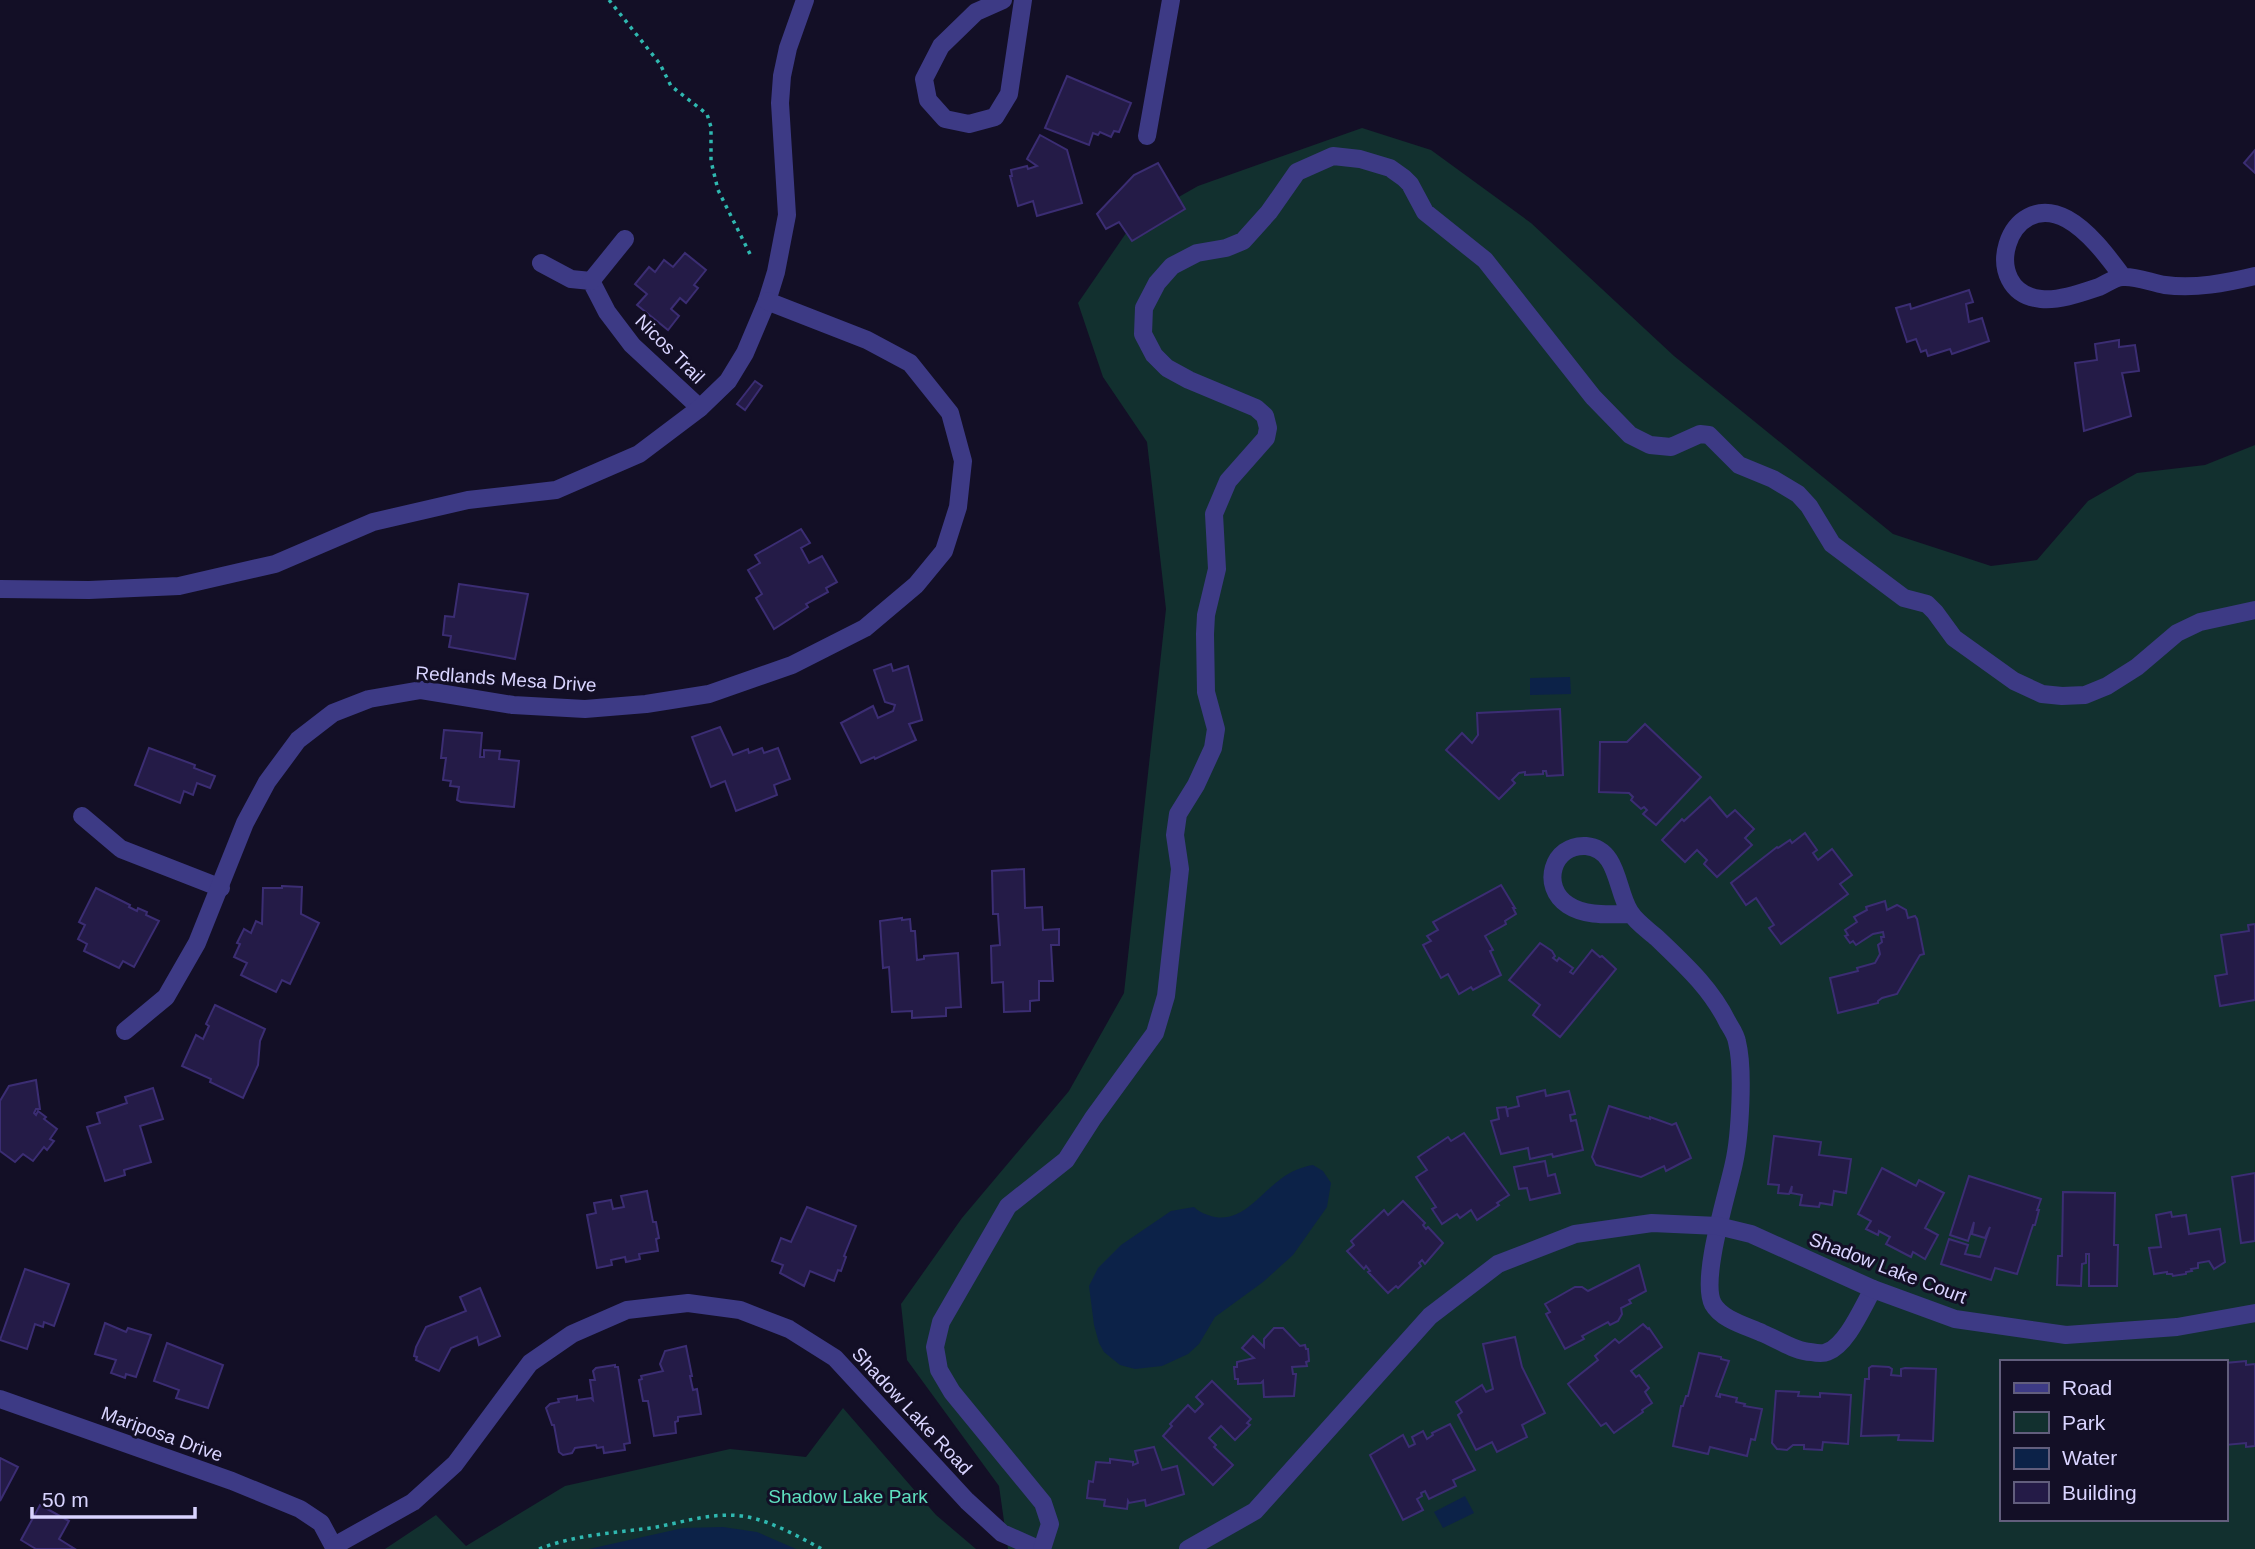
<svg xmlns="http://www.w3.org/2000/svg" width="2255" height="1549" font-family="Arial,sans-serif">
	<rect width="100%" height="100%" fill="#130f26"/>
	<g fill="#12302f" fill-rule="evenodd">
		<path d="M1362 128 1431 150 1531 223 1674 356 1893 534 1991 566 2037 560 2088 501 2137 473 2205 465 2255 445V1549H1008L999 1486 907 1360 901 1304 962 1218 1069 1091 1124 993 1166 609 1147 442 1103 377 1078 303 1133 223 1198 186ZM2001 1362H2225V1519H2001Z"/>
		<path d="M843 1408 936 1515 976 1549H385L436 1515 466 1546 565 1486 730 1449 806 1457Z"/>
	</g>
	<g fill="#0c2248">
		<path d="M1570 677 1571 694 1530 695V678Z"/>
		<path d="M1313 1165 1323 1171 1331 1183 1327 1207 1293 1255 1263 1282 1215 1317 1199 1344 1188 1354 1162 1366 1135 1369 1120 1365 1104 1352 1099 1343 1094 1325 1089 1286 1098 1268 1121 1245 1171 1211 1194 1207C1198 1211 1202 1213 1208 1215 1240 1227 1259 1194 1282 1178 1292 1171 1301 1167 1313 1165Z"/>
		<path d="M1465 1496 1474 1513 1443 1528 1434 1512Z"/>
		<path d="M723 1527 757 1532 796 1549H589L683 1528Z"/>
	</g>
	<g fill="#241b47" stroke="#3b2d73" stroke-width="2">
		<path d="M1067 76 1131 103 1119 132 1114 131 1111 137 1100 132 1098 135 1093 133 1089 145 1045 128Z"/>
		<path d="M1040 135 1067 150 1082 203 1037 216 1033 201 1018 206 1010 176H1012L1011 170 1027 166 1028 169 1037 166 1027 159Z"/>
		<path d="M2255 150V173L2244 163Z"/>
		<path d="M1158 163 1185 209 1132 241 1119 222 1106 229 1097 214 1134 175Z"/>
		<path d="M685 253 706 270 694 285 698 288 686 303 680 298 671 309 679 316 668 330 637 305 647 294 635 284 649 267 655 272 664 260 673 267Z"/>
		<path d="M1969 290 1973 302 1966 304 1969 322 1982 318 1989 341 1952 354 1950 349 1928 356 1926 350 1921 352 1916 339 1907 342 1896 308 1910 304 1911 309Z"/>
		<path d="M2119 340V347L2135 345 2139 371 2122 373 2131 416 2084 431 2075 363 2097 360 2095 344Z"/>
		<path d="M755 381 762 386 745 410 737 404Z"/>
		<path d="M801 529 810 543 801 548 809 563 822 556 837 582 826 588 828 592 806 604 808 607 774 629 756 598 762 594 748 570 760 563 755 555Z"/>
		<path d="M459 584 528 594 515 659 449 647 451 636 443 635 445 616 454 617Z"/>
		<path d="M891 664 893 671 908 666 922 720 909 724 916 740 875 759 874 757 861 763 841 723 873 706 878 718 893 711 895 705 885 702 874 670Z"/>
		<path d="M1560 709 1563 775 1547 776 1546 771H1543V774L1525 775V772L1519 773 1512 780 1515 783 1499 799 1446 750 1462 733 1472 743 1478 735 1477 713Z"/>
		<path d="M1645 724 1701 777 1656 825 1643 814 1647 810 1644 807 1641 809 1631 800 1633 797 1629 793 1599 792 1600 742H1627Z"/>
		<path d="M720 727 733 755 748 749 749 753 762 748 764 753 778 748 790 779 774 785 777 795 736 811 725 781 711 787 692 737Z"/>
		<path d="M444 730 482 733 480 757H484V750L500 751 499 759 519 761 514 807 461 802 457 800 459 787 450 786 451 781 443 780 446 758H441Z"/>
		<path d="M149 748 195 765 194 768 215 776 210 788 197 783 193 795 184 791 180 803 135 785Z"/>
		<path d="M1710 797 1727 817 1735 810 1754 829 1745 838 1752 845 1717 877 1704 864 1707 860 1697 850 1685 862 1662 840 1682 819 1684 821Z"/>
		<path d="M1805 833 1817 850 1813 853 1818 860 1832 849 1852 875 1840 884 1848 894 1781 944 1769 928 1774 925 1756 898 1746 905 1731 883 1777 847 1778 848 1790 840 1792 843Z"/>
		<path d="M1024 869 1025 908 1042 907 1043 930 1059 929V945H1051L1053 981H1039V1000L1030 1001V1011L1004 1012 1003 982 992 983 991 946 1000 945 998 914H993L992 871Z"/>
		<path d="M1501 885 1515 908H1513L1516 914 1505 921 1506 924 1485 936 1493 950 1490 951 1501 975 1473 990 1471 987 1459 994 1448 974 1441 978 1423 945 1431 941 1427 936 1438 930 1433 922Z"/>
		<path d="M282 886 302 887 301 914 319 923 290 984 282 980 276 992 241 975 247 963 234 957 240 944 237 943 244 929 251 933 256 921 262 924 263 888H282Z"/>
		<path d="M96 888 130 905 129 907 137 911 138 908 147 912 146 915 159 921 134 967 123 961 119 968 84 951 87 944 78 939 85 925 79 922Z"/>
		<path d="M1885 901 1887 910 1897 905 1906 910 1908 918 1915 916 1917 919 1924 954 1920 955 1897 994 1882 998 1878 1001V1003L1838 1013 1830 978 1858 971 1857 968 1875 963 1880 954 1878 945 1882 942 1881 937H1884L1883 932 1873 934 1856 945 1853 941 1850 943 1845 936 1848 935 1845 930 1857 922 1854 917 1867 910 1866 907Z"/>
		<path d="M902 918V920L910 919 911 931H915L917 960 924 959V956L958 953 961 1007 946 1008V1016L912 1018V1011L892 1012 889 967 883 968 880 921Z"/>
		<path d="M2255 924V1000L2220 1006 2215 976 2227 974 2221 935 2249 931 2248 925Z"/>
		<path d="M1540 943 1552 951 1555 956 1553 958 1557 961 1559 958 1573 968 1570 972 1573 974 1592 950 1600 957 1602 956 1616 969 1560 1037 1533 1015 1540 1005 1509 980Z"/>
		<path d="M215 1005 265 1029 260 1041 258 1065 243 1098 210 1082 211 1079 182 1066 196 1035 203 1039 209 1026 206 1024Z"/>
		<path d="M36 1080 40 1109H36L34 1113 36 1115 38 1111 46 1117 44 1119 57 1129 50 1139 54 1141 47 1150 44 1147 33 1161 23 1154 15 1162 0 1151V1101L9 1086Z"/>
		<path d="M153 1088 163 1119 140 1126 151 1162 124 1170 125 1175 105 1181 87 1127 100 1123 97 1113 127 1103 125 1097Z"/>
		<path d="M1545 1090 1546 1096 1569 1091 1575 1114 1570 1115 1571 1121 1576 1120 1583 1150 1553 1157 1552 1154 1530 1159 1528 1148 1501 1154 1491 1121 1499 1119 1497 1108 1506 1107 1508 1117 1507 1109 1519 1106 1517 1097Z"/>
		<path d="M1609 1106 1650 1119V1117L1672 1125 1676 1123 1691 1158 1666 1171 1664 1166 1641 1177 1596 1165 1592 1157Z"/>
		<path d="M1464 1133 1509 1195 1497 1203 1499 1205 1477 1220 1471 1210 1460 1218 1457 1214 1442 1224 1432 1209 1436 1207 1416 1177 1427 1170 1418 1157 1448 1137 1451 1141Z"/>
		<path d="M1774 1136 1821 1142 1819 1155 1851 1159 1846 1193 1834 1191 1832 1205 1820 1203 1819 1207 1800 1205 1802 1195 1791 1193 1792 1186 1789 1194 1778 1193 1779 1185 1768 1184Z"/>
		<path d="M1545 1161 1548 1176 1555 1174 1560 1193 1530 1200 1527 1188 1519 1189 1514 1167Z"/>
		<path d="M1882 1168 1916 1186 1919 1180 1944 1193 1925 1228 1938 1235 1925 1259 1913 1252 1911 1257 1886 1244 1890 1237 1879 1231 1878 1235 1866 1229 1871 1221 1858 1214Z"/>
		<path d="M2255 1173V1241L2241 1243 2232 1177Z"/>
		<path d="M1969 1176 2041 1199 2037 1210H2039L2035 1225H2033L2017 1274 1995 1268 1991 1280 1941 1264 1949 1239 1968 1245 1965 1254 1980 1257 1990 1227 1985 1238 1972 1234 1974 1222 1968 1241 1950 1235Z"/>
		<path d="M647 1191 653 1222H656L659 1238 656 1239 658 1251 639 1254 640 1259 626 1262 625 1257 611 1260 612 1265 597 1268 587 1215 596 1213 594 1203 611 1200 613 1209 624 1207 621 1196Z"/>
		<path d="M2063 1192 2115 1193 2114 1245H2118L2117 1286H2089V1254H2086V1263L2082 1264 2081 1286 2057 1285 2058 1256H2062Z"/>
		<path d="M1403 1201 1425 1223 1423 1225 1426 1229 1428 1227 1443 1243 1425 1264 1422 1260 1419 1263 1421 1266 1398 1288 1396 1286 1388 1293 1368 1272 1370 1271 1366 1266 1364 1269 1347 1251 1354 1245 1351 1241 1384 1210 1388 1215Z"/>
		<path d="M807 1207 856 1226 844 1256 846 1257 841 1271 838 1270 834 1281 810 1271 804 1286 780 1273 783 1265 772 1261 781 1238 791 1242Z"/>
		<path d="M2171 1212 2172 1217 2186 1215 2189 1234 2220 1229 2225 1262 2214 1269 2209 1261 2198 1263V1268L2191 1269 2192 1271 2186 1272V1274L2173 1276 2172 1274H2167V1272L2154 1274 2149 1248 2161 1247 2156 1215Z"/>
		<path d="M1639 1265 1646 1291 1629 1300 1631 1303 1621 1308 1622 1314 1618 1321 1610 1325 1608 1322 1582 1336 1584 1339 1565 1349 1546 1314 1550 1312 1545 1304 1575 1287H1582L1588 1291Z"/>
		<path d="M25 1269 69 1284 54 1326 44 1322 43 1327 35 1324 27 1349 0 1340Z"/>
		<path d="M480 1288 500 1336 479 1345 477 1337 451 1348 439 1371 416 1360 417 1357 414 1356 416 1347 426 1327 466 1311 460 1297Z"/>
		<path d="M105 1323 126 1332 128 1328 151 1335 136 1377 126 1374 125 1378 111 1373 116 1360 95 1354Z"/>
		<path d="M1643 1324 1648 1329 1649 1328 1662 1347 1631 1371 1636 1377 1639 1375 1649 1388 1645 1392 1652 1403 1642 1410 1643 1412 1614 1433 1606 1423 1601 1426 1568 1384 1598 1360 1595 1356 1615 1339 1619 1343Z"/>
		<path d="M1274 1328H1283L1300 1346 1305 1345 1306 1349H1308L1309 1361 1306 1362 1307 1366 1292 1367 1293 1374H1296L1294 1396 1264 1397 1263 1381 1261 1383 1238 1384V1379H1235L1234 1367H1237V1362L1254 1358 1242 1348 1253 1336 1264 1347V1339Z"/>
		<path d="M1515 1337 1522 1367 1545 1413 1522 1425 1527 1437 1497 1452 1492 1442 1476 1450 1458 1415 1462 1412 1456 1402 1482 1385 1486 1392 1493 1389 1483 1344Z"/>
		<path d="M167 1343 223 1365 208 1408 176 1398 179 1390 154 1381Z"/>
		<path d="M686 1346 692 1376H690L693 1390 697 1389 701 1414 678 1417V1421L675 1422 676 1433 654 1436 648 1401H643L639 1380 642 1379 641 1376 663 1371 660 1364 665 1351Z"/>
		<path d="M1699 1353 1721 1357V1359L1729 1361 1716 1396 1720 1397V1394L1737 1398 1736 1402 1745 1404 1744 1406 1762 1409 1755 1440 1751 1439 1747 1456 1710 1447 1708 1454 1673 1446 1681 1406H1683L1686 1396H1688Z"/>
		<path d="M2246 1361V1365L2255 1364V1446L2246 1447V1443L2225 1445V1363Z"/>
		<path d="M615 1365V1367H618L630 1443 624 1444 625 1450 604 1453 603 1447 597 1448 596 1445 575 1448 572 1453 563 1455 559 1452 554 1425H552L546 1408 550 1404 559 1402 558 1399 577 1396V1400L591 1398 593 1400 590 1380H595L593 1371 596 1368Z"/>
		<path d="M1872 1366 1889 1367 1892 1369 1891 1375 1901 1376V1369L1905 1368 1936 1369 1933 1441 1898 1440 1899 1435 1861 1436 1865 1379H1869V1368Z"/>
		<path d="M1212 1381 1251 1419 1247 1423 1250 1425 1235 1440 1221 1426 1209 1438 1216 1445 1214 1447 1233 1465 1213 1485 1163 1436 1172 1426 1170 1424 1188 1405 1195 1412 1203 1404 1196 1397Z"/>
		<path d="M1776 1391 1799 1392 1798 1396 1820 1397V1393L1851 1395 1848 1444 1823 1442 1822 1450 1804 1449V1445H1793L1787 1450 1777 1449 1772 1443Z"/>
		<path d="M1450 1424 1475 1470 1453 1480 1456 1486 1429 1499 1425 1491 1421 1493 1422 1496 1417 1499 1423 1510 1403 1520 1370 1455 1403 1435 1409 1447 1415 1444 1412 1437 1423 1431 1427 1439 1433 1435 1432 1433Z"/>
		<path d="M1154 1447 1162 1470 1177 1466 1184 1494 1146 1506 1145 1500 1129 1503 1128 1501 1127 1509 1104 1506 1105 1500 1087 1498 1089 1481 1093 1482 1096 1462 1110 1463V1459L1133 1462V1465L1138 1463 1135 1451Z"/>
		<path d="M0 1458 18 1467 0 1501Z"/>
		<path d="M40 1505 69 1521 59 1539 75 1549H36L21 1540Z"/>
	</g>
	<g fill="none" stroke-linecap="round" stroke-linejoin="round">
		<g stroke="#2fb8b0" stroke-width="3.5" stroke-dasharray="3.5 5" stroke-linecap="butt">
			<path d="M609 0 660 64 671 86 707 114 711 127V161L718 190 750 254"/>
			<path d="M539 1549C574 1535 614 1533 651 1528 681 1523 711 1512 742 1516 770 1520 797 1536 822 1549"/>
		</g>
		<g stroke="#3d3a85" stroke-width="18">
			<path d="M1003 0 976 12 941 46 924 79 928 100 945 119 969 124 995 117 1009 94 1023 0"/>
			<path d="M1147 136 1171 0"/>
			<path d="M541 263 571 279 591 281 607 312 632 345 700 408"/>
			<path d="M2123 277C2108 257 2089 231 2067 219 2007 187 1977 292 2041 299 2059 301 2081 293 2099 287 2106 284 2115 277 2123 277 2136 276 2152 283 2165 285 2195 289 2226 283 2255 276"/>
			<path d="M591 281 625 239"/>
			<path d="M0 589 89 590 179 586 275 564 373 522 468 500 556 490 639 454 700 408 728 381 745 353 767 301 776 272 787 215 780 103 782 76 788 48 805 0"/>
			<path d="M82 816 121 849 221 888"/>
			<path d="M1630 914C1611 914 1586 917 1568 905 1540 887 1552 844 1586 846 1619 849 1616 891 1630 912 1636 922 1648 930 1657 938 1684 964 1711 988 1728 1023 1731 1028 1736 1035 1737 1042 1744 1069 1740 1136 1734 1163 1728 1192 1700 1279 1713 1304 1722 1320 1747 1326 1762 1333 1777 1339 1796 1352 1811 1352 1816 1353 1823 1354 1827 1352 1847 1345 1863 1306 1873 1289"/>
			<path d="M125 1031 166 997 197 943 245 823 267 782 298 740 333 713 369 699 421 690 513 705 585 709 646 704 709 694 792 665 865 628 916 585 944 551 958 507 963 461 950 413 910 363 867 340 767 301"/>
			<path d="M0 1399 232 1481 300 1509 321 1523 335 1549"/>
			<path d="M334 1546 413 1502 455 1464 530 1363 572 1334 627 1310 688 1303 740 1310 789 1329 835 1358 967 1501 1002 1533 1038 1549"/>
			<path d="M1042 1549 1050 1524 1043 1503 952 1392 939 1370 935 1347 941 1322 1008 1206 1066 1160 1093 1118 1155 1033 1166 996 1180 869 1175 835 1178 814 1196 785 1213 748 1216 729 1206 692 1205 634 1206 615 1217 569 1214 514 1228 481 1266 438 1268 428 1265 416 1256 408 1189 380 1167 368 1154 355 1143 334 1144 308 1157 283 1172 266 1197 253 1226 248 1243 241 1269 212 1297 172 1333 156 1360 159 1390 168 1404 178 1410 184 1425 212 1485 260 1593 397 1630 435 1650 445 1671 447 1700 434 1709 435 1739 465 1773 479 1798 494 1809 506 1832 544 1904 598 1927 604 1935 612 1954 638 2014 681 2042 694 2062 696 2085 695 2107 686 2137 667 2177 633 2200 622 2255 610"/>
			<path d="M1188 1549 1255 1511 1430 1316 1498 1264 1575 1234 1652 1223 1718 1226 1751 1234 1873 1289 1955 1319 2066 1335 2177 1327 2255 1313"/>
		</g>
	</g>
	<g text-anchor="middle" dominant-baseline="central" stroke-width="6" stroke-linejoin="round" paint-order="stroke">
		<g font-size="19" fill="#d9d4ff" stroke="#130f26">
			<text transform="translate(670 349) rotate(45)">Nicos Trail</text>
			<text transform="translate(506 679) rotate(4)">Redlands Mesa Drive</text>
			<text transform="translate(1888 1268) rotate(21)">Shadow Lake Court</text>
			<text transform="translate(912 1411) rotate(47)">Shadow Lake Road</text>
			<text transform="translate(162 1434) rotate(20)">Mariposa Drive</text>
		</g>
		<g font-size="19" fill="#5fe0c0" stroke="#130f26">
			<text x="848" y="1496">Shadow Lake Park</text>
		</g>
	</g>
	<rect x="2000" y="1360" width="228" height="161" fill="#130f26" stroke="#625e7d" stroke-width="2"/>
	<rect x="2014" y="1383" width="35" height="10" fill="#3d3a85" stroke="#625e7d" stroke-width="2"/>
	<text x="2062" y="1395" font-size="21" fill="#d9d4ff">Road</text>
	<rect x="2014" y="1412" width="35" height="21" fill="#12302f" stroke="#625e7d" stroke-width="2"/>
	<text x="2062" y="1430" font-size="21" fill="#d9d4ff">Park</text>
	<rect x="2014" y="1448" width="35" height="21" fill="#0c2248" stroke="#625e7d" stroke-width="2"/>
	<text x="2062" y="1465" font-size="21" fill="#d9d4ff">Water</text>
	<rect x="2014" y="1482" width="35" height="21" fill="#241b47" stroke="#625e7d" stroke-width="2"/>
	<text x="2062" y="1500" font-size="21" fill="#d9d4ff">Building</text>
	<path d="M32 1507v10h163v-10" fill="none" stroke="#d9d4ff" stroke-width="3.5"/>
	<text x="42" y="1507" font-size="21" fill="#d9d4ff" stroke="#130f26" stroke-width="5" paint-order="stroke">50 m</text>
</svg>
